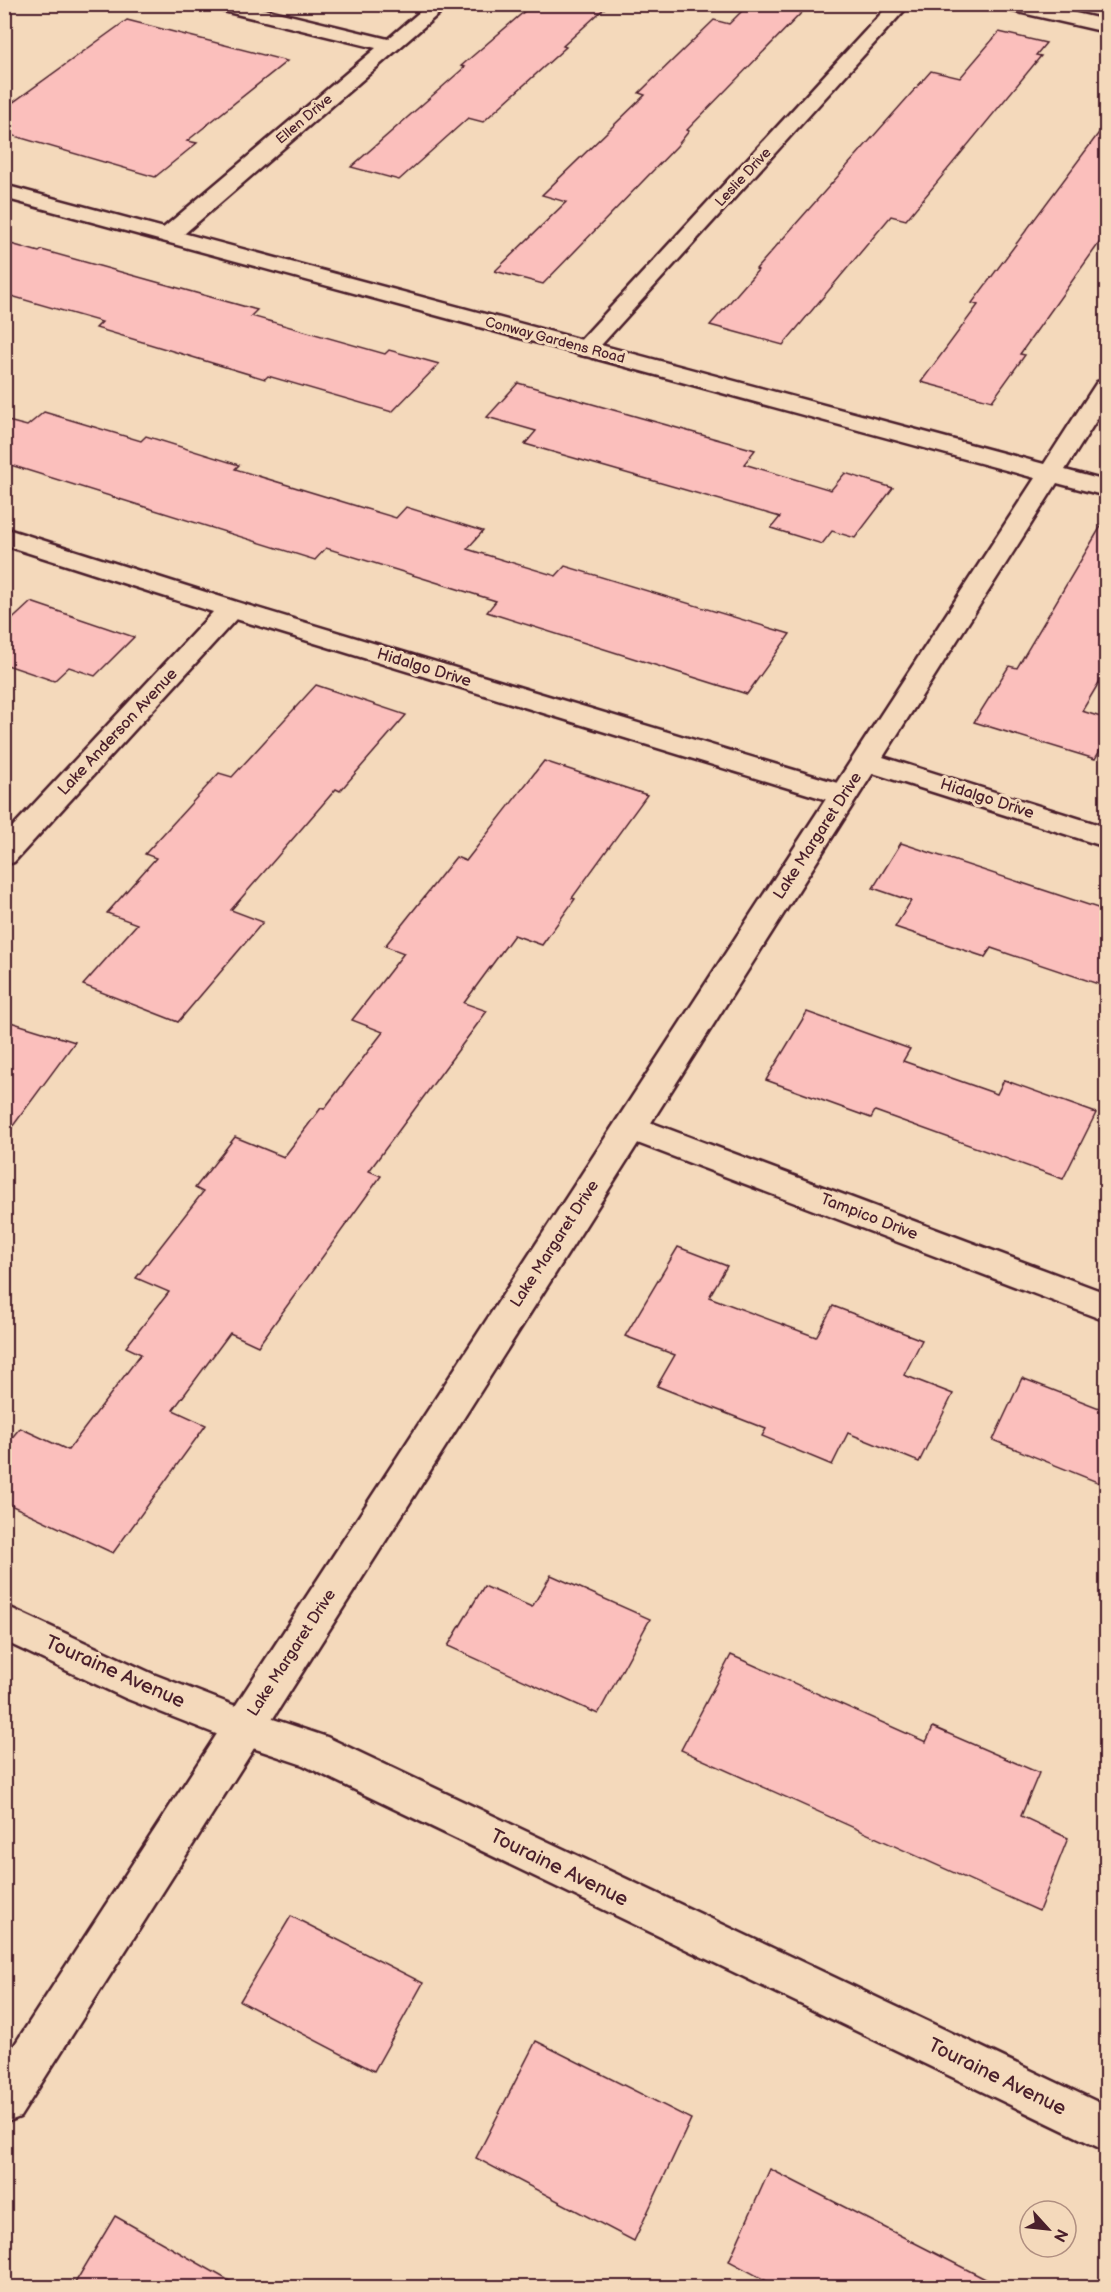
<svg xmlns="http://www.w3.org/2000/svg" width="1111" height="2292" font-family="'Balsamiq Sans',sans-serif">
	<rect width="100%" height="100%" fill="#f4d9bb"/>
	<filter id="ink" filterUnits="userSpaceOnUse"><feTurbulence type="fractalNoise" baseFrequency=".0167" numOctaves="2"/><feDisplacementMap in="SourceGraphic" scale="12" xChannelSelector="R" yChannelSelector="G"/><feConvolveMatrix kernelMatrix="1 2 1 2 8 2 1 2 1" color-interpolation-filters="sRGB"/></filter>
	<g filter="url(#ink)">
		<g fill="#fbbfbc" stroke="#4a1f2b" stroke-width="1.5">
			<path d="M533 4H609L563 46 566 47 483 122 468 118 399 180 351 167 465 67 461 66Z"/>
			<path d="M749 4H810L687 130 689 131 677 146 543 284 495 271 566 202 542 195 645 95 639 93 714 20 729 24Z"/>
			<path d="M127 20 287 61 187 141 197 143 155 177 4 133V109Z"/>
			<path d="M999 32 1046 43 1036 55 1041 56 906 220 891 216 783 345 710 325 758 270 756 269 931 71 960 78Z"/>
			<path d="M1107 122V232L1020 354 1025 355 992 401 921 382 978 305 972 303Z"/>
			<path d="M4 242 39 252 42 250 257 310 251 316 385 354 389 350 439 364 392 412 268 376 265 379 96 328 102 322 4 294Z"/>
			<path d="M518 383 755 450 744 464 831 490 845 473 893 488 855 538 832 531 822 544 771 528 780 517 525 444 536 431 487 417Z"/>
			<path d="M44 412 141 441 146 436 239 465 235 469 396 518 406 507 483 531 467 549 556 576 565 566 790 634 747 694 487 612 496 601 326 548 315 560 4 463V420L27 426Z"/>
			<path d="M1107 516V669L1082 711 1107 719V738L1095 759 974 722 1009 666 1017 668Z"/>
			<path d="M31 602 134 637 95 676 69 667 54 681 4 664V627Z"/>
			<path d="M316 685 406 715 340 791 336 789 231 910 263 922 178 1022 83 985 137 924 107 913 156 858 145 854 219 773 232 777Z"/>
			<path d="M544 761 647 795 572 898 575 899 542 945 514 935 464 1003 487 1011 369 1171 381 1176 258 1346 230 1333 173 1410 206 1425 113 1553 4 1502V1447L20 1428 68 1450 141 1354 126 1347 169 1292 136 1278 203 1192 195 1188 235 1137 284 1157 321 1108 324 1109 383 1032 352 1020 404 953 385 946 456 857 466 861Z"/>
			<path d="M901 843 1107 911V987L991 948 985 957 895 927 911 901 873 888Z"/>
			<path d="M807 1012 910 1049 903 1061 997 1094 1004 1080 1096 1113 1063 1179 875 1111 871 1118 766 1080Z"/>
			<path d="M4 1020 75 1042 4 1138Z"/>
			<path d="M678 1247 727 1266 709 1297 816 1337 833 1306 922 1340 904 1375 953 1394 919 1462 848 1433 832 1465 762 1436 766 1429 657 1386 675 1355 625 1336Z"/>
			<path d="M1022 1378 1107 1411V1486L993 1440Z"/>
			<path d="M551 1575 650 1619 598 1714 448 1646 484 1586 532 1607Z"/>
			<path d="M731 1655 926 1742 933 1727 1039 1773 1021 1816 1068 1838 1039 1911 681 1750Z"/>
			<path d="M291 1916 423 1983 374 2071 240 2001Z"/>
			<path d="M536 2041 691 2119 634 2241 476 2158Z"/>
			<path d="M770 2169 1003 2288H780L729 2261Z"/>
			<path d="M115 2216 242 2288H72Z"/>
		</g>
		<g fill="none" stroke-linecap="round" stroke-linejoin="round">
			<g stroke="#4a1f2b" stroke-width="5">
				<g id="street">
					<path d="M209 4H244L388 39 429 4H450L177 240 169 242 161 240 158 235 161 230 376 48 211 8Z"/>
					<path d="M890 4H910L593 354 585 356 577 354 573 349 577 344Z"/>
					<path d="M998 4H1036L1106 20V32L1000 8Z"/>
					<path d="M4 528 240 603 854 788 858 795 854 802 844 805 834 802 236 619 14 862 4 865V836L213 612 4 545Z"/>
					<path d="M867 752 1106 827V847L857 768 853 761 857 754Z"/>
					<path d="M631 1115 1106 1293V1321L619 1136 615 1127 619 1118Z"/>
					<path d="M4 1605 153 1674 246 1710 327 1737 1106 2106V2151L303 1765 244 1745 125 1698 4 1641Z"/>
				</g>
			</g>
			<g stroke="#4a1f2b" stroke-width="5">
				<path id="secondary" d="M4 185 1044 464 1097 382 1106 380V405L1065 470 1106 481V496L1057 483 20 2117 4 2123V2061L1035 478 4 198Z"/>
			</g>
			<use href="#street" fill="#f4d9bb" fill-rule="evenodd"/>
			<use href="#secondary" fill="#f4d9bb" fill-rule="evenodd"/>
		</g>
	</g>
	<g text-anchor="middle" dominant-baseline="central" stroke-width="6" stroke-linejoin="round" paint-order="stroke">
		<g font-size="14" fill="#4a1f2b" stroke="#f4d9bb">
			<text transform="translate(304 119) rotate(-40)">Ellen Drive</text>
			<text transform="translate(743 177) rotate(-47)">Leslie Drive</text>
			<text transform="translate(555 340) rotate(15)">Conway Gardens Road</text>
		</g>
		<g font-size="16" fill="#4a1f2b" stroke="#f4d9bb">
			<text transform="translate(424 668) rotate(17)">Hidalgo Drive</text>
			<text transform="translate(118 732) rotate(-47)">Lake Anderson Avenue</text>
			<text transform="translate(987 799) rotate(18)">Hidalgo Drive</text>
			<text transform="translate(818 836) rotate(-57)">Lake Margaret Drive</text>
			<text transform="translate(869 1217) rotate(21)">Tampico Drive</text>
			<text transform="translate(555 1244) rotate(-57)">Lake Margaret Drive</text>
			<text transform="translate(292 1653) rotate(-57)">Lake Margaret Drive</text>
		</g>
		<g font-size="20" fill="#4a1f2b" stroke="#f4d9bb">
			<text transform="translate(115 1672) rotate(24)">Touraine Avenue</text>
			<text transform="translate(559 1868) rotate(26)">Touraine Avenue</text>
			<text transform="translate(997 2077) rotate(26)">Touraine Avenue</text>
		</g>
	</g>
	<rect width="1111" height="2292" fill="none" stroke="#f4d9bb" stroke-width="24"/>
	<rect x="12" y="12" width="1087" height="2268" fill="none" stroke="#4a1f2b" stroke-width="2" filter="url(#ink)"/>
	<g transform="translate(1048 2229) rotate(117)"><circle r="28" fill="#f4d9bb" stroke="#b08f81" stroke-width="1.5"/>
	<path d="M0-4.5L10 22L0 15L-10 22Z" fill="#4a1f2b"/>
	<text y="-9" font-size="16" font-weight="bold" text-anchor="middle" fill="#4a1f2b">N</text>
	</g>
</svg>
